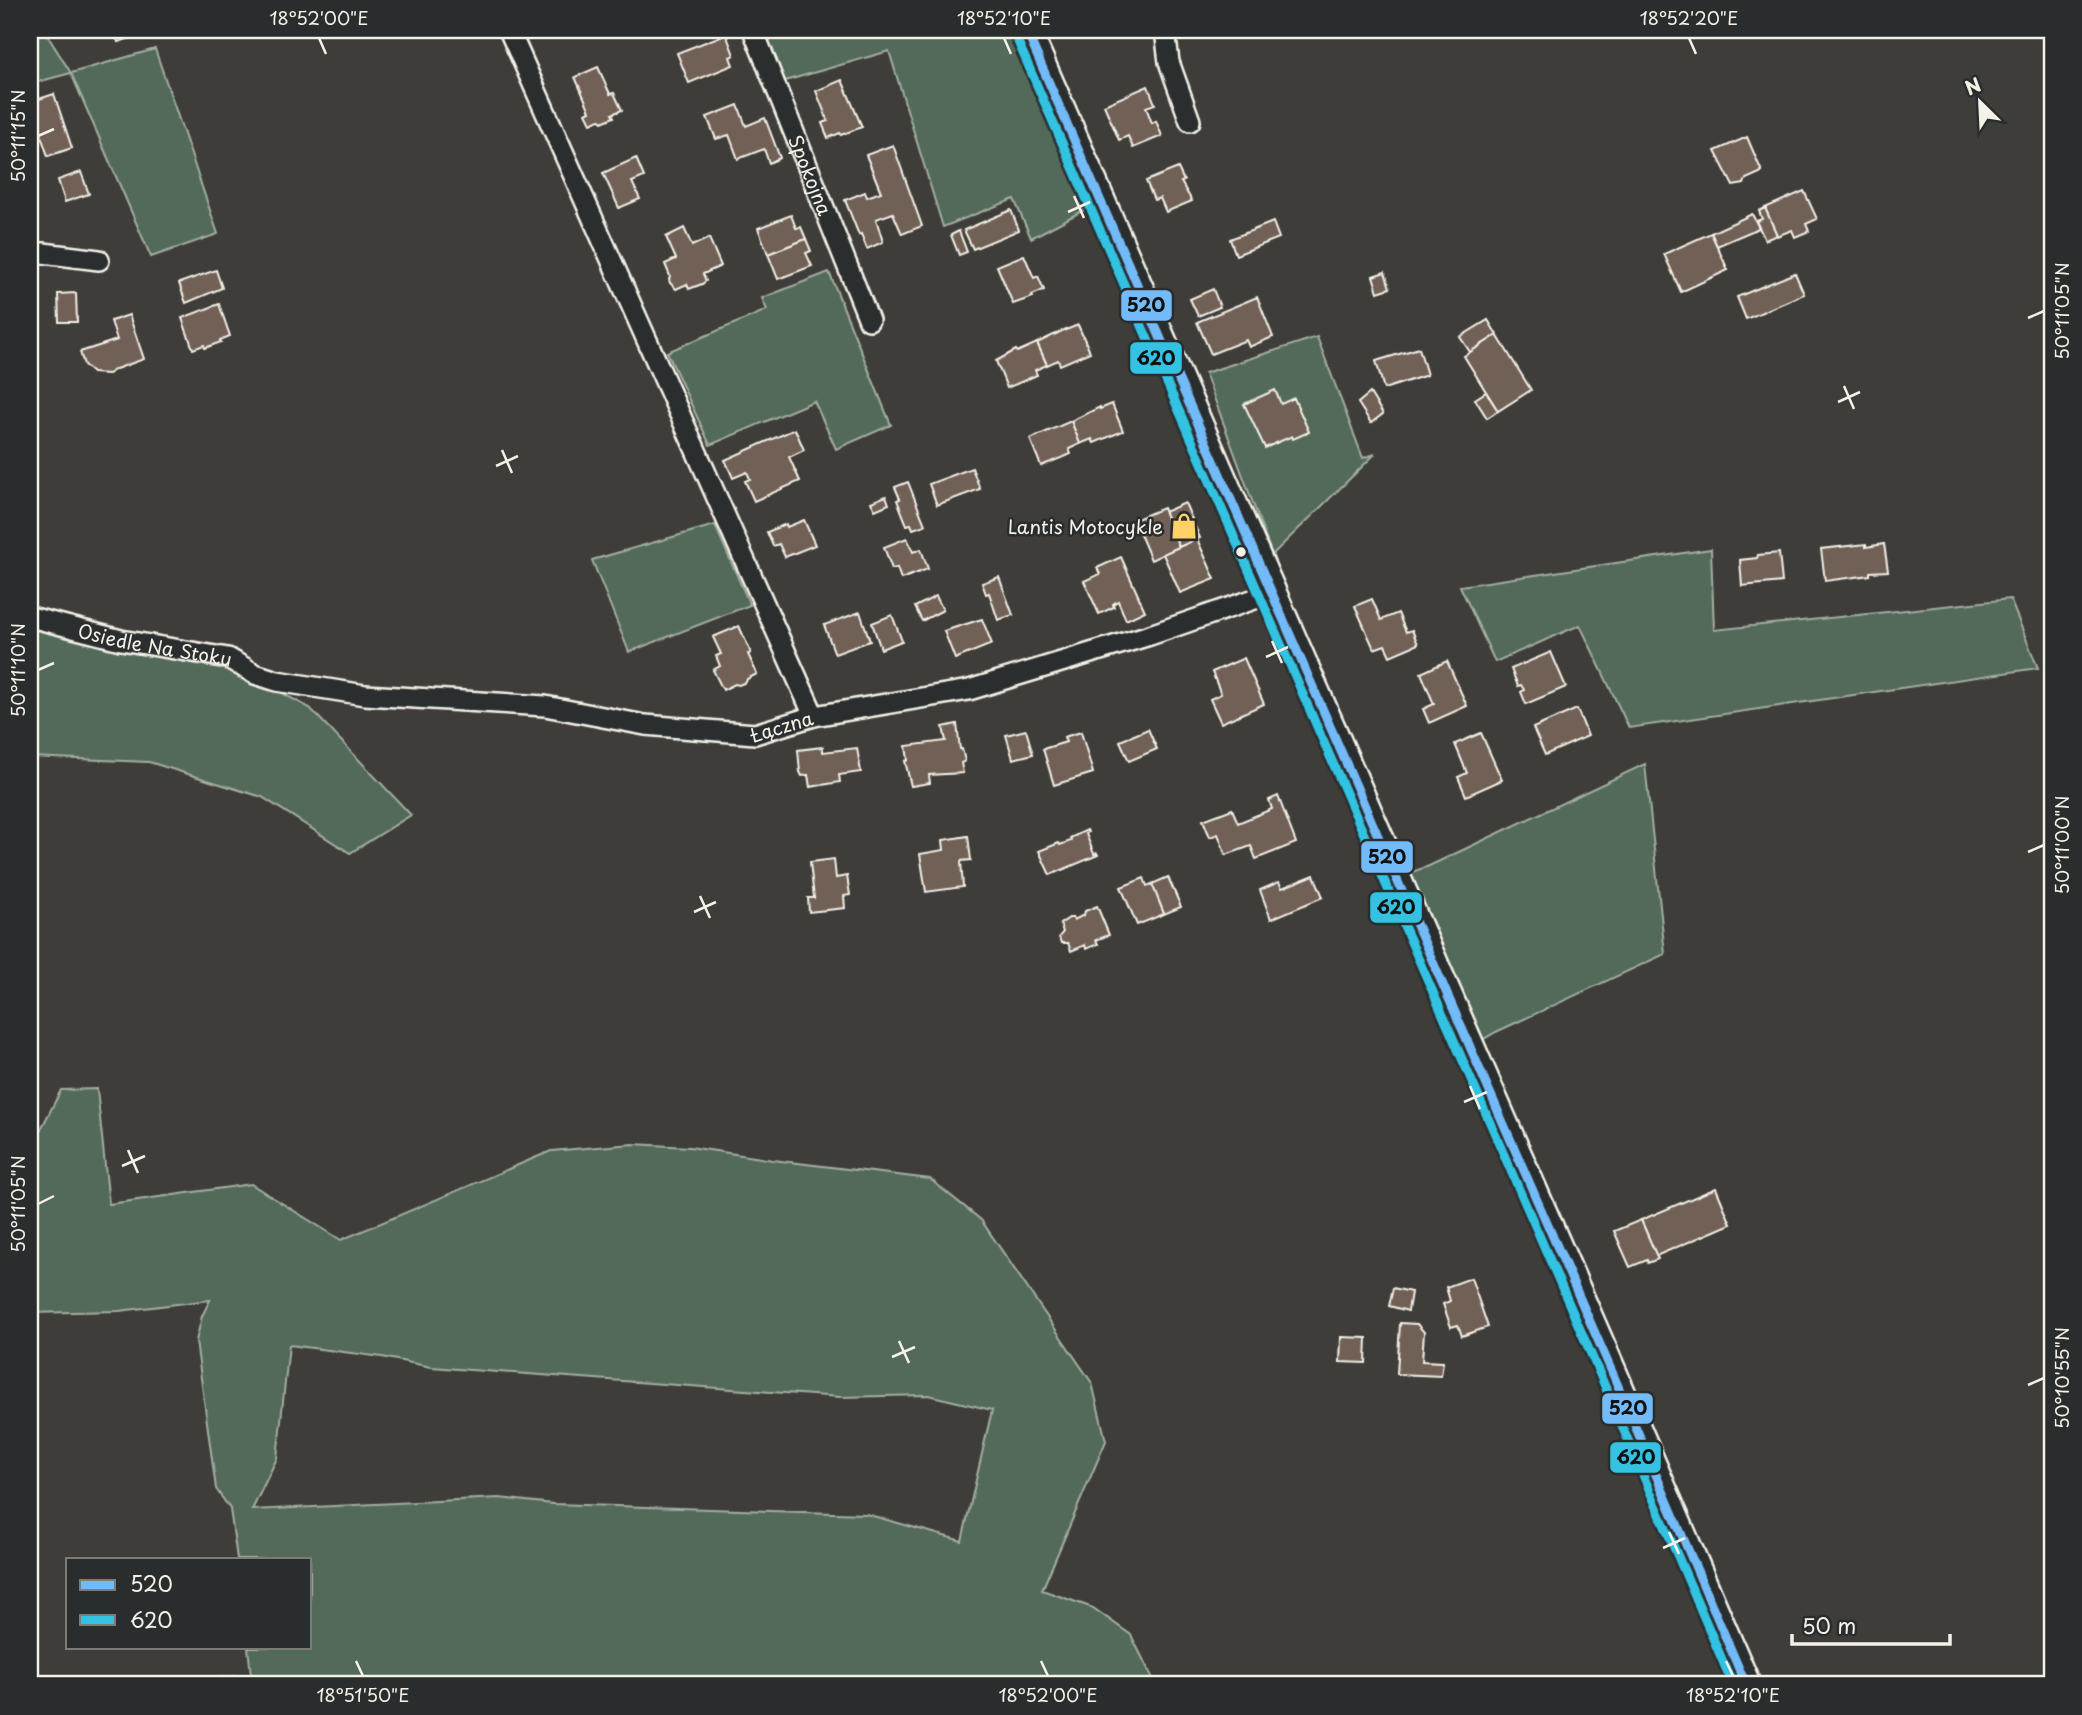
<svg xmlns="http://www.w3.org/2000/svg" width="2082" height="1715" font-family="'Playpen Sans',sans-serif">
	<rect width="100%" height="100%" fill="#3f3d3a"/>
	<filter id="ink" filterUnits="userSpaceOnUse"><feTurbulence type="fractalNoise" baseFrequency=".0143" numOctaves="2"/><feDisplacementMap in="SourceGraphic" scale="14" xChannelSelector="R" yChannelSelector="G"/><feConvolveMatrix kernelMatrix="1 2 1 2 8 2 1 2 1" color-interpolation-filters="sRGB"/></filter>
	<g filter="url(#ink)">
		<g fill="#526b5a" stroke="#a3aea1" stroke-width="2" fill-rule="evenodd">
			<path d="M30 30H44L71 73 155 49 218 234 151 257 71 73 30 84Z"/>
			<path d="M764 30H1010L1086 209 1031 238 1014 199 943 227 889 51 785 81Z"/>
			<path d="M829 272 891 425 836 449 814 401 710 445 667 352 767 310 762 298Z"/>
			<path d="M1317 337 1363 458 1375 454 1272 555 1205 373Z"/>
			<path d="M715 525 750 605 629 652 592 560Z"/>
			<path d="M1711 549 1714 630 2010 599 2038 668 1629 728 1580 625 1495 662 1460 586Z"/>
			<path d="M30 623 186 642 310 708 411 815 350 853 262 797 149 762 30 757Z"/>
			<path d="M1645 764 1665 954 1496 1032 1482 1040 1409 873 1429 866Z"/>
			<path d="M97 1089 109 1204 251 1184 341 1240 551 1151 633 1144 690 1147 773 1160 930 1179 981 1220 1092 1383 1106 1441 1042 1590 1093 1608 1131 1635 1152 1677 1148 1685H144L251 1675 248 1647H310V1559H237L230 1509 216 1489 196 1341 202 1316 210 1300 119 1311 30 1313V1160L37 1137 61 1090ZM289 1345 382 1357 431 1367 840 1397 928 1395 992 1410 962 1541 866 1514 553 1504 499 1498 252 1510 277 1458Z"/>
		</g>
		<g fill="#716157" stroke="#f4f1e8" stroke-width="2">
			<path d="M113 30H135L137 36 118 42Z"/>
			<path d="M726 34 734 55 730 57 733 65 689 83 677 53Z"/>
			<path d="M598 67 610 94 614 93 622 110 612 114 614 117 602 122 600 119 591 123 586 113 590 111 575 77Z"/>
			<path d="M842 80 862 127 841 135 840 133 828 138 822 123 828 121 816 91Z"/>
			<path d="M1148 86 1155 104 1146 107 1152 123 1156 121 1162 136 1133 148 1128 136 1119 140 1104 105Z"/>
			<path d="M54 94 72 148 48 156 36 121 30 123V102Z"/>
			<path d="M738 105 746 126 765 118 780 158 769 163 764 149 738 159 729 135 716 139 707 117Z"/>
			<path d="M1747 137 1762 172 1746 179 1744 184 1733 186 1715 151Z"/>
			<path d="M893 145 922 226 902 234 893 213 876 219 883 242 867 249 861 234 859 235 845 200 865 192 867 197 881 192 866 155Z"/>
			<path d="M636 158 644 177 632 182 640 199 619 208 603 173Z"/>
			<path d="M1178 168 1184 181 1181 182 1192 201 1166 212 1160 198 1154 200 1146 181Z"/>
			<path d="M81 172 89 194 65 202 58 180Z"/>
			<path d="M1804 191 1817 219 1806 224 1809 231 1795 237 1792 230 1777 236 1765 208Z"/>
			<path d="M1765 208 1777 235 1765 240 1756 221 1762 219 1759 211Z"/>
			<path d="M1011 210 1019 230 973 249 964 230Z"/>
			<path d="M1752 214 1759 228 1717 246 1711 233Z"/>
			<path d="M791 215 796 228 801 227 806 239 768 254 758 228Z"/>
			<path d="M1273 222 1279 238 1236 255 1230 239Z"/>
			<path d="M684 228 692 246 709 238 721 266 703 274 706 281 702 284 689 289 687 284 676 289 670 283 669 280 670 276 665 264 676 259 666 237Z"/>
			<path d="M959 231 967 252 959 255 951 235Z"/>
			<path d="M1711 233 1728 270 1681 292 1664 254Z"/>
			<path d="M806 239 811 251 806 253 812 266 778 279 768 254Z"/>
			<path d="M1024 255 1034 278 1038 276 1044 290 1032 295 1033 297 1013 304 997 266Z"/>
			<path d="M216 270 222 288 186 303 179 283Z"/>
			<path d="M1385 272 1390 288 1378 292 1373 276Z"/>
			<path d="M1795 273 1804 294 1746 319 1737 297Z"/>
			<path d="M1213 289 1220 307 1198 316 1190 299Z"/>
			<path d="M76 293 77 322H59L58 294Z"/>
			<path d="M1257 297 1273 337 1249 347 1246 340 1211 354 1197 322Z"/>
			<path d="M219 304 230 336 220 340 221 342 205 348 204 345 193 349 182 318Z"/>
			<path d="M30 307 31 329 34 328 35 349H32L33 372H30Z"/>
			<path d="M129 315 144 359 116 369 108 374 93 373 84 365 80 352 117 340 111 321Z"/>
			<path d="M1488 320 1497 335 1470 352 1460 337Z"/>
			<path d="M1078 325 1090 352 1060 365 1058 360 1047 365 1037 343 1066 329V330Z"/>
			<path d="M1497 335 1531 390 1498 411 1464 356Z"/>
			<path d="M1037 343 1047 365 1035 370 1037 375 1007 388 996 361 1016 350 1017 352Z"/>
			<path d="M1419 348 1427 375 1384 389 1376 361Z"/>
			<path d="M1275 390 1281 404 1294 398 1309 432 1293 439 1292 436 1265 448 1244 404Z"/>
			<path d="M1486 392 1498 411 1487 418 1475 399Z"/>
			<path d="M1370 393 1383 414 1371 423 1358 403Z"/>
			<path d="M1112 404 1123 431 1094 443 1092 439 1080 444 1071 421 1100 407V409Z"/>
			<path d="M1071 421 1080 444 1069 449 1071 454 1041 466 1030 439Z"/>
			<path d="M795 429 804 450 789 457 800 481 754 501 745 481 750 479 747 472 733 478 725 460Z"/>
			<path d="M972 468 980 489 937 505 929 484Z"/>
			<path d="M908 482 925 525 913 529 911 524 907 525 897 500 900 499 895 487Z"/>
			<path d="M886 496 889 504 875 510 871 502Z"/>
			<path d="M1185 503 1200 538 1179 547 1164 512Z"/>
			<path d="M1163 508 1179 547 1151 560 1134 520Z"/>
			<path d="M804 520 815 545 785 557 779 544 773 546 767 532 786 524 787 527Z"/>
			<path d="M907 538 913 552 921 549 928 569 901 579 897 568 892 569 884 547Z"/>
			<path d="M1197 539 1215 579 1180 593 1163 554Z"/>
			<path d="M1866 544V547L1884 544 1888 571 1870 572V575L1825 581 1821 549Z"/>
			<path d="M1779 553 1782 582 1742 586 1740 560 1757 558 1758 555Z"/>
			<path d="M1121 557 1145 611 1126 620 1118 601 1113 604 1114 607 1099 614 1084 581 1100 574 1097 568Z"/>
			<path d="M999 577 1013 615 998 620 989 593 986 594 982 583Z"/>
			<path d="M936 596 943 610 922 621 915 607Z"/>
			<path d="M1372 599 1381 620 1398 613 1406 632 1412 630 1418 644 1390 656 1385 645 1374 649 1355 606Z"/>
			<path d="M860 612 870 641 835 654 824 625Z"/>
			<path d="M892 615 902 641 881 649 872 623Z"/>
			<path d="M982 619 992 644 955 659 944 631Z"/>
			<path d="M739 626 751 653 748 654 757 674 747 679 746 682 739 685 735 684 723 690 713 670 720 666 716 656 721 654 713 637Z"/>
			<path d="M1551 652 1566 687 1526 704 1521 692 1524 690 1521 685 1518 686 1511 669Z"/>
			<path d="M1244 658 1264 704 1221 723 1210 699 1221 694 1212 672Z"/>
			<path d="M1447 661 1467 706 1429 723 1423 709 1434 704 1421 673Z"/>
			<path d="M1577 709 1588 736 1545 755 1533 728Z"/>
			<path d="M957 724 960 749H962L965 761 961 763 963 773 929 775 930 783 911 786 905 761 908 760 906 746 946 741 943 727Z"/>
			<path d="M1148 729 1157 749 1129 761 1120 741Z"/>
			<path d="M1026 730 1033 754 1013 759 1006 735Z"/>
			<path d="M1081 732 1093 773 1054 785 1043 749 1066 742 1064 737Z"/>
			<path d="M1481 733 1502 780 1466 796 1458 777 1467 773 1455 744Z"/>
			<path d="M823 747V752L857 748 861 772 839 775 840 782 810 787 808 775 802 776 800 772 798 750Z"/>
			<path d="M1278 796 1296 843 1256 859 1251 846 1226 855 1218 834 1210 837 1203 820 1232 809 1238 823 1272 809 1269 800Z"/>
			<path d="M1087 830 1088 832 1086 834 1094 854 1097 853 1098 855 1050 875 1039 851 1059 843 1060 845 1071 841 1070 838Z"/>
			<path d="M968 836 971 860 961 861 963 887 926 892 920 854 944 850 943 840Z"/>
			<path d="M834 859 836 878 847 876 850 895 844 896 845 908 809 912 808 898H814L810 862Z"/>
			<path d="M1314 875 1323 897 1271 919 1260 890 1279 882 1282 888Z"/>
			<path d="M1168 877 1181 907 1164 914 1152 884Z"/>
			<path d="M1144 878 1147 886 1152 884 1164 914 1137 925 1121 887Z"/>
			<path d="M1097 906 1109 935 1096 940 1098 944 1086 949 1085 945 1071 951 1068 943H1061L1059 937 1063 932 1060 924 1069 918H1073L1074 920 1084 915 1085 911Z"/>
			<path d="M1716 1188 1731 1224 1656 1256 1641 1220Z"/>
			<path d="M1641 1220 1658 1259 1648 1263 1647 1260 1630 1267 1614 1231Z"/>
			<path d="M1471 1278 1488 1327 1462 1336 1458 1325 1451 1327 1443 1304 1450 1301 1446 1287Z"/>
			<path d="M1393 1288 1411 1292 1408 1311 1389 1306Z"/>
			<path d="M1400 1323 1417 1324 1424 1332 1422 1361 1443 1362 1441 1376 1397 1374Z"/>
			<path d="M1341 1337 1367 1338 1366 1363 1340 1362Z"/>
		</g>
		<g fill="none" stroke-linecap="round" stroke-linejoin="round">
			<g stroke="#f4f1e8" stroke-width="24">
				<g id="street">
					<path d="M509 30 814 716"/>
					<path id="s1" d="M753 30 869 320"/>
					<path d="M1165 30 1169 62 1190 121"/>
					<path d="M30 254 43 253 99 260"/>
					<path id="s2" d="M30 617 121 640 228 658 255 674 277 681 365 695 545 706 645 725 755 734 814 716 969 690 1150 635 1272 593"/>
				</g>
			</g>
			<g stroke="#f4f1e8" stroke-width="33">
				<path id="secondary" d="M1026 30 1612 1372 1746 1685"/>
			</g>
			<use href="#street" stroke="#2a2d2e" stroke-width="19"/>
			<use href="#secondary" stroke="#2a2d2e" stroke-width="28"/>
			<g stroke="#2a2d2e" stroke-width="14">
				<path id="bus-1" d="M1026 30 1612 1372 1746 1685"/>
			</g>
			<g stroke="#2a2d2e" stroke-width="14">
				<path id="bus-2" d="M1015 35 1601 1377 1733 1685"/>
			</g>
			<use href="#bus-1" stroke="#73baf8" stroke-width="9"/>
			<use href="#bus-2" stroke="#33c2e2" stroke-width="9"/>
		</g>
	</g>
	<path fill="none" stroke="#f4f1e8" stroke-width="2.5" d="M319 38 326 54M1004 38 1011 54M1689 38 1696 54M38 136 54 129M1074 196 1084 218M1068 212 1090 202M2028 318 2044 311M1844 386 1854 409M1838 402 1860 392M502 450 512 473M496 466 518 456M1272 641 1282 663M1266 657 1288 647M38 670 54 663M2028 852 2044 845M700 896 710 918M694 912 716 902M1470 1086 1480 1109M1464 1102 1487 1092M128 1150 138 1173M122 1166 145 1156M38 1204 54 1196M899 1341 909 1363M892 1357 915 1347M2028 1385 2044 1378M1669 1532 1679 1554M1663 1548 1685 1538M356 1661 363 1676M1041 1661 1048 1676M1726 1661 1733 1676"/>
	<defs>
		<g id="shop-bare" transform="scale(2.1)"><path d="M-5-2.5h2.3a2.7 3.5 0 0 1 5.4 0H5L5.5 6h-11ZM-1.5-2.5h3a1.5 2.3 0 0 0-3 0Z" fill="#ffd166" stroke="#2a2d2e" stroke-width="2.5" paint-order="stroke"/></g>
	</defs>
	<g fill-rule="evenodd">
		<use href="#shop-bare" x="1184" y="526"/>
	</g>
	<circle fill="#f4f1e8" stroke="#2a2d2e" stroke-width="2.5" cx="1241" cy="552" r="6"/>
	<g text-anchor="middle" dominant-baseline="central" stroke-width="5" stroke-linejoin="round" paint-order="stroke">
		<g font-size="19" fill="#f4f1e8" stroke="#2a2d2e">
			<text stroke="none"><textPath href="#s1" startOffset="156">Spokojna</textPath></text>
			<text stroke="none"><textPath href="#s2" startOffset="128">Osiedle Na Stoku</textPath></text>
			<text stroke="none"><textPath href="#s2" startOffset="766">Łączna</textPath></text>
		</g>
		<g font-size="19" fill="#f4f1e8" stroke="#2a2d2e" text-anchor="end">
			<text x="1163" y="526">Lantis Motocykle</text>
		</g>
	</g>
	<g stroke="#2a2d2e" stroke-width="2.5">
		<rect x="1120" y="289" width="53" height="33" rx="7" fill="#73baf8"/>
		<rect x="1129" y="341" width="54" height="34" rx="7" fill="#33c2e2"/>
		<rect x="1360" y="840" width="54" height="34" rx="7" fill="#73baf8"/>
		<rect x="1369" y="891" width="54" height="33" rx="7" fill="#33c2e2"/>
		<rect x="1601" y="1392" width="53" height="33" rx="7" fill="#73baf8"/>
		<rect x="1609" y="1441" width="53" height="33" rx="7" fill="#33c2e2"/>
	</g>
	<g font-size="19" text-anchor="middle" font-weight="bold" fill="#111">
		<text x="1146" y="312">520</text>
		<text x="1156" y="365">620</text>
		<text x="1387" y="864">520</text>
		<text x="1396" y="914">620</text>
		<text x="1628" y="1415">520</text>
		<text x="1636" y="1464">620</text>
	</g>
	<rect width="2082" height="1715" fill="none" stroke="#2a2d2e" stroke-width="77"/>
	<rect x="66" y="1558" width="245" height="91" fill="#2a2d2e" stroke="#7b7b78" stroke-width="2"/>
	<rect x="80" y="1580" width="35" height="10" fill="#73baf8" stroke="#7b7b78" stroke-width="2"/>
	<text x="130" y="1592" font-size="21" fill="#f4f1e8">520</text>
	<rect x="80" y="1615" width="35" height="10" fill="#33c2e2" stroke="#7b7b78" stroke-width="2"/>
	<text x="130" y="1628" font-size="21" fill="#f4f1e8">620</text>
	<g transform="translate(1980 102) rotate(336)" stroke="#2a2d2e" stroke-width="5" paint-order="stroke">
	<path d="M0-5L12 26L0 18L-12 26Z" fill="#f4f1e8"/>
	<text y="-10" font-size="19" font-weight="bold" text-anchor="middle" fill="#f4f1e8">N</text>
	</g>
	<path d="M1792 1634v10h158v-10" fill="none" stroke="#f4f1e8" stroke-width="3.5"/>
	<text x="1802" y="1634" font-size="21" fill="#f4f1e8" stroke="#2a2d2e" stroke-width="5" paint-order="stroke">50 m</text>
	<rect x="38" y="38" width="2006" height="1638" fill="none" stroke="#f4f1e8" stroke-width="2.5"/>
	<g font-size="18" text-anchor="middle" fill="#f4f1e8">
		<text x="319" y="25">18°52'00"E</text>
		<text x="1004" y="25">18°52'10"E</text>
		<text x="1689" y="25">18°52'20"E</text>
		<text transform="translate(19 136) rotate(-90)" y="6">50°11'15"N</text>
		<text transform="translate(2063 311) rotate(-90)" y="6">50°11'05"N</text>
		<text transform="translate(19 670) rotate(-90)" y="6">50°11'10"N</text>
		<text transform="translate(2063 845) rotate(-90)" y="6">50°11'00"N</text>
		<text transform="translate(19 1204) rotate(-90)" y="6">50°11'05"N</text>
		<text transform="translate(2063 1378) rotate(-90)" y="6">50°10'55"N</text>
		<text x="363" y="1702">18°51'50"E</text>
		<text x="1048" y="1702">18°52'00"E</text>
		<text x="1733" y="1702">18°52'10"E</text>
	</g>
</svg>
